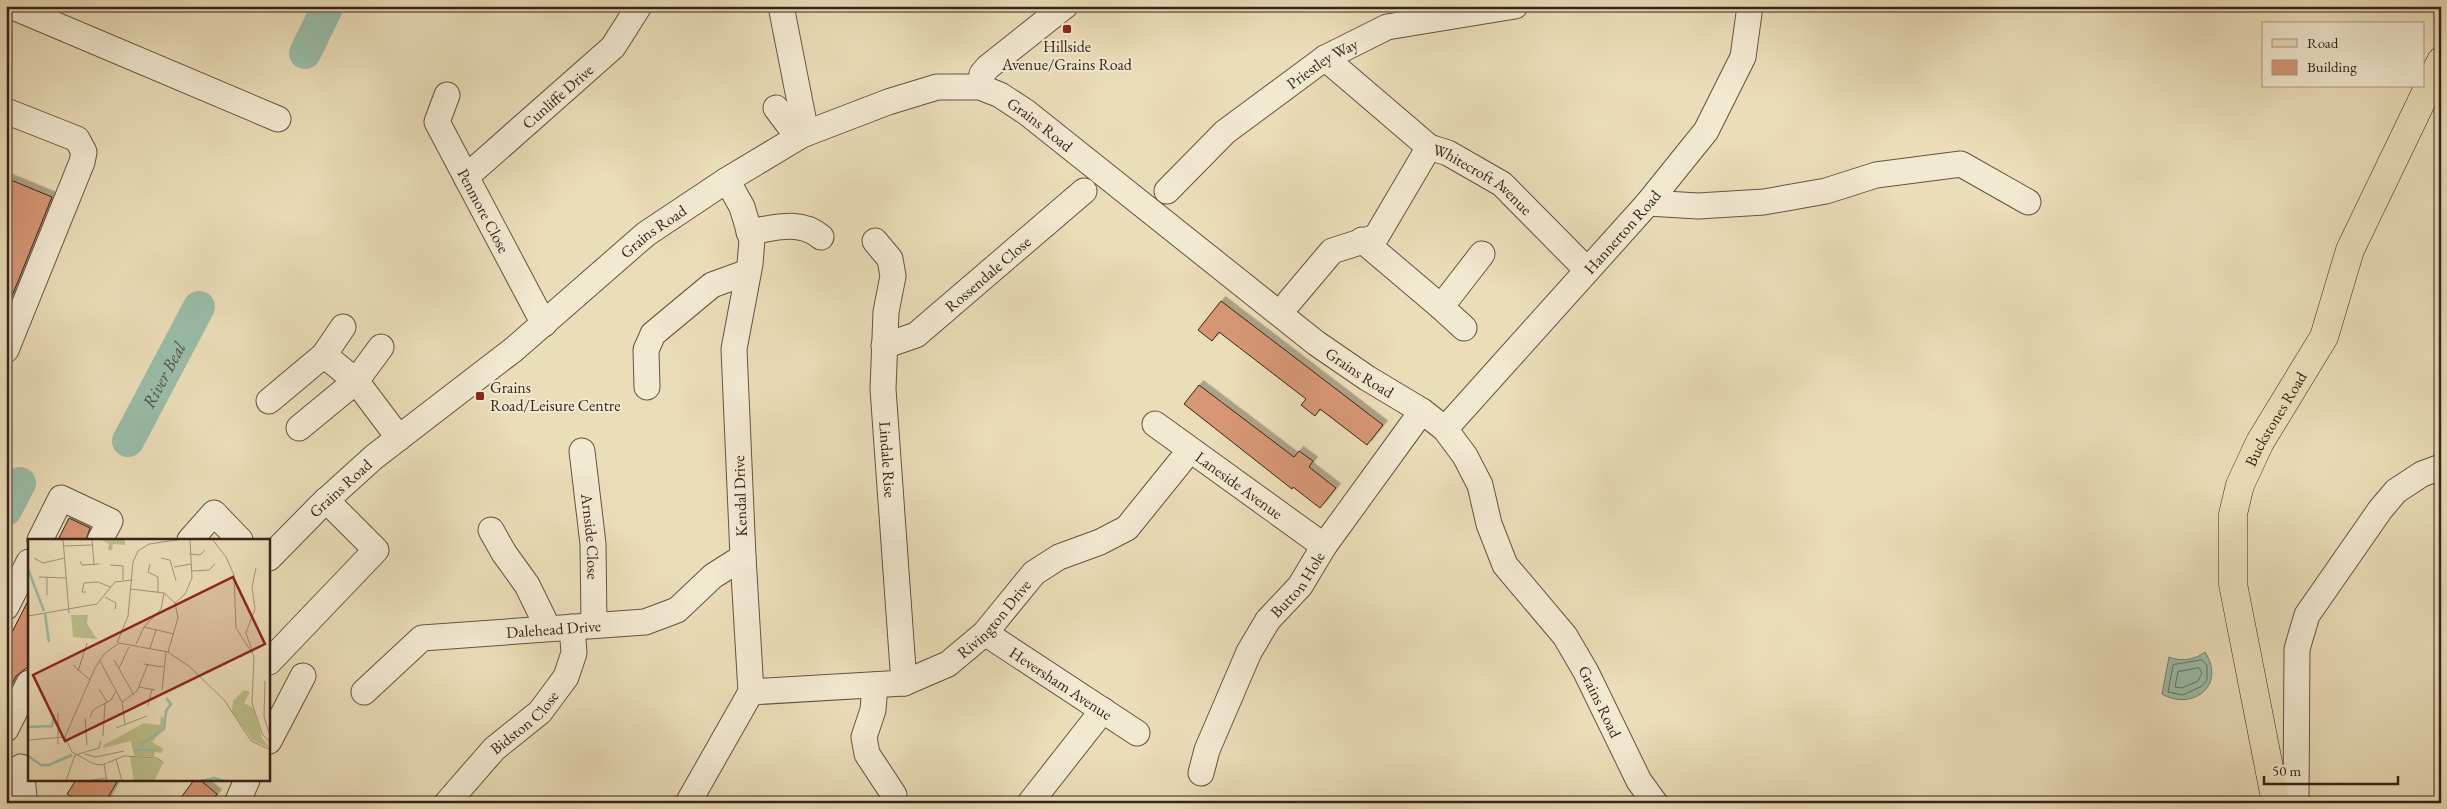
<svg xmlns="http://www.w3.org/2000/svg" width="2447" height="809" font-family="'EB Garamond',serif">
	<defs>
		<filter id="shadow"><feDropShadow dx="4.5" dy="-4.5" stdDeviation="0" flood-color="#0004"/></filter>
	</defs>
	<rect width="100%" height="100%" fill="#ebddb8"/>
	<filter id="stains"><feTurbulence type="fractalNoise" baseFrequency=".004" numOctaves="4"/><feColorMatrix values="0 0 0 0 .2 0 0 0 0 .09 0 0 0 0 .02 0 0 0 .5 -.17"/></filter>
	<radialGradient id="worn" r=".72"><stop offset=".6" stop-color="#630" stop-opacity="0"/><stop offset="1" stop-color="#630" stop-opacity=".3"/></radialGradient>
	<path fill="#99bda9" stroke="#727f6f" d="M2205 652C2227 687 2191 711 2162 694L2169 657C2181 662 2195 660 2205 652Z"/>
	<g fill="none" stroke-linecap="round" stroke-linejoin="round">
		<g stroke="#687061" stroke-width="1">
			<path d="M2202 660 2207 665V680L2202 686 2183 695 2168 692 2173 665Z"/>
			<path d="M2199 668 2202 673 2198 681 2182 688 2175 687 2178 672Z"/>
		</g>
		<g stroke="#99bda9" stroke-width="32">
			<path d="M305 53 328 6"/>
			<path id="s1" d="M128 441 199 307"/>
			<path d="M6 510 20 483"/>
		</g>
	</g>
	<g fill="#d79775" stroke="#382319" filter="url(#shadow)">
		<path d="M6 178 52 197 6 311Z"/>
		<path d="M1221 301 1383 425 1367 445 1320 409 1315 416 1301 405 1306 399 1219 332 1212 341 1198 330Z"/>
		<path d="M1199 385 1294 457 1299 451 1313 461 1309 467 1336 488 1320 508 1293 487 1292 489 1184 404Z"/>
		<path d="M69 518 90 528 86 540H58Z"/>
		<path d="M29 599V666L16 676 6 696V644Z"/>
		<path d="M76 780H118L105 803H82L67 794Z"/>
		<path d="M194 780H200L217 794 210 803H177Z"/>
	</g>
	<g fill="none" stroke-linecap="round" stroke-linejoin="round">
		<g stroke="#655241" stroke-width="27">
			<g id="minor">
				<path d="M11 6 278 119"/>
				<path d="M781 6 806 133"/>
				<path id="s2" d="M1325 58 1429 147 1448 153 1502 184 1587 270"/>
				<path d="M980 87 982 74 988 67 1065 6"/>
				<path id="s3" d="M447 95 437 122 544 324"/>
				<path d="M776 108 798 137"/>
				<path d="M6 111 77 139 84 152 82 162 6 350"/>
				<path id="s4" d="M466 177 613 47 639 6"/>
				<path id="s5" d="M1167 191 1225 132 1325 58 1387 27 1515 6"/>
				<path d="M1648 203 1698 206 1764 202 1826 191 1876 175 1961 164 2028 202"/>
				<path d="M749 232C774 228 800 219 821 237"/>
				<path d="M1362 240 1441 307 1482 254"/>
				<path id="s6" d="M875 241 890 259 893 276 886 312 883 389 904 683"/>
				<path d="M1289 302 1332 251 1376 237 1429 147"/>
				<path d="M1441 307 1464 328"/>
				<path id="s7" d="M884 346 916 335 1084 191"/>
				<path d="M324 355 356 381 399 438"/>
				<path d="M647 387 646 350 653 334 712 285 748 272"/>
				<path d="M269 401 324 355 343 327"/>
				<path id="s8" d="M1155 424 1324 546"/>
				<path d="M299 428 356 381 381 347"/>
				<path id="s9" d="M1445 429 1648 203 1706 131 1743 57 1750 6"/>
				<path id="s10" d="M582 451 593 544 594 624"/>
				<path d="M491 530 504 553 527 585 548 628"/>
				<path d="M40 540 61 498 110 521 100 540"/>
				<path d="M190 540 214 513 240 540"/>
				<path id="s11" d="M269 558 321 505 374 457 513 350 646 234 727 180 802 135 888 102 937 87H980L1000 95 1026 112 1316 343 1367 378 1422 411 1445 429 1465 456 1480 485 1489 524 1505 565 1565 636 1586 672 1639 781 1655 803"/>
				<path d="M6 607 29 562"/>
				<path id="s12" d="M985 633 1137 733"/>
				<path d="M269 662 376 550 326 500"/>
				<path d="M875 685 873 710 864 737 867 754 894 795"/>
				<path id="s13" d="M364 692 422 638 645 622 677 610 713 576 743 557"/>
				<path id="s14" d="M751 692 904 683 948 664 985 633 1034 573 1059 557 1100 542 1127 528 1190 450"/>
				<path d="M6 729 29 683"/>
				<path d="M269 741 303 676"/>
				<path d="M21 767 24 797 22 803"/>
				<path id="s15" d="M1201 773 1207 750 1249 652 1268 620 1300 586 1324 546 1422 411"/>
				<path d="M237 803 247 780"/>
				<path id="s16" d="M447 803 494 749 540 712 566 677 574 653 572 627"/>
				<path d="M688 803 751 692 743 557 734 349 750 264 752 240 742 207 727 180"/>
				<path d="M1030 803 1103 710"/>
				<path d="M2296 803 2297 649 2307 615 2380 510 2396 491 2422 474 2441 467"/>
			</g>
		</g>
		<g stroke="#382319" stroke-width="29">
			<g id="major">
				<path id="s17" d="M2276 803 2233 584V514L2240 485 2260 442 2324 337 2350 250 2441 61"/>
			</g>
		</g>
		<use href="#minor" stroke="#f2e9d1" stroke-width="25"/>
		<use href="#major" stroke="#ebddb8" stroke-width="28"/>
	</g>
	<g fill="#8f2418" stroke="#f2e9d1" stroke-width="2">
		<rect x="1062" y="24" width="10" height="10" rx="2.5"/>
		<rect x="475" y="391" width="10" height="10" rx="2.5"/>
	</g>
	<g text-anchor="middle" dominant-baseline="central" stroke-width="4" stroke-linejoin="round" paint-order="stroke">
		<g font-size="16" fill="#382319" stroke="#f2e9d1">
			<text x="1067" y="46">Hillside<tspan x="1067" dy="18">Avenue/Grains Road</tspan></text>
			<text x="490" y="387" text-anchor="start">Grains<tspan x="490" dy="18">Road/Leisure Centre</tspan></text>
		</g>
		<g font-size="16" fill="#382319" stroke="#f2e9d1">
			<text stroke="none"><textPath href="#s5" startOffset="202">Priestley Way</textPath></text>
			<text stroke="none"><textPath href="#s4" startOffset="122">Cunliffe Drive</textPath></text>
			<text stroke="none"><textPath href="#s11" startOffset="940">Grains Road</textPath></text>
			<text stroke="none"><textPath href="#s2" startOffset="200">Whitecroft Avenue</textPath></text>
			<text stroke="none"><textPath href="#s3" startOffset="129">Penmore Close</textPath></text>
			<text stroke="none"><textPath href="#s9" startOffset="265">Hannerton Road</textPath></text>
			<text stroke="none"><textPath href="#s11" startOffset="505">Grains Road</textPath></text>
			<text stroke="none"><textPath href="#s7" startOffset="128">Rossendale Close</textPath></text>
			<text stroke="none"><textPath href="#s11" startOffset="1345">Grains Road</textPath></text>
			<text stroke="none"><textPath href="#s17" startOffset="398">Buckstones Road</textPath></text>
			<text stroke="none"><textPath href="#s6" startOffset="225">Lindale Rise</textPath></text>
			<text stroke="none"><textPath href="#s8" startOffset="104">Laneside Avenue</textPath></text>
			<text stroke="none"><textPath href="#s11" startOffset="100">Grains Road</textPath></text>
			<text transform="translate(740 496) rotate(-92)">Kendal Drive</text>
			<text stroke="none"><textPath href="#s10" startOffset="86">Arnside Close</textPath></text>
			<text stroke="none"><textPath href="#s15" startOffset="214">Button Hole</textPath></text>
			<text stroke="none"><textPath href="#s14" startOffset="266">Rivington Drive</textPath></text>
			<text stroke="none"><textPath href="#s13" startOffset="211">Dalehead Drive</textPath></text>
			<text stroke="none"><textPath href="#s12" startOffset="91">Heversham Avenue</textPath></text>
			<text stroke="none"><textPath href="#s11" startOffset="1765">Grains Road</textPath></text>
			<text stroke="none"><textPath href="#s16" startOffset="112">Bidston Close</textPath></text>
		</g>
		<g font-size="18" font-style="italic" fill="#555144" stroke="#f2e9d1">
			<text stroke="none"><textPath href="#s1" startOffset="75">River Beal</textPath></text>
		</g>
	</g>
	<g transform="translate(28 539)">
		<rect width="242" height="242" fill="#ebddb8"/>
		<path d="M72 0H97V6L85 5 84 11H80L81 5ZM43 76H60L59 85 69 100 45 98ZM216 151 222 153 216 164 225 169 234 199 242 209 224 201 204 172 205 162ZM133 177 138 181 136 190 124 203 136 210 133 214 127 213 126 218 106 217 103 202 75 209 76 206 116 184 132 186ZM102 218 129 220 135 224 126 242H106Z" fill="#bbc08c"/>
		<path fill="none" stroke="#99bda9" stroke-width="2.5" d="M0 30 16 72M17 75 21 103M0 188 24 187 26 175M113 209 116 203 136 190 138 172 143 165 138 159M106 211H128M0 217 13 226H21L44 216M173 242 186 239 196 242"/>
		<path fill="none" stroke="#a39378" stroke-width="1" d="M35 0 41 74M64 0 66 26M184 0 198 18 206 36 208 89 226 117 224 164 234 195 243 204M36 7 64 6M161 15 172 16 177 11M6 19 15 24 37 19M133 19 142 21 148 42M52 22 54 26 71 25M122 25 120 33 130 38V53M82 26 95 27V41M146 28 163 25M164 32 181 31 187 25M11 38 38 39M103 50 136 54 147 64 150 79 140 113M58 53H54L56 44 70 43 82 48M19 56V39M77 58 88 64 87 70M147 64 157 55 164 39 162 0M0 77 69 65 87 43 104 41M116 88 146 95M89 104 100 77 105 23 110 12 121 5 155 0M108 105 116 88 133 70 136 54M122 109 128 91M225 114 218 94 227 70 224 48 228 29M86 121 106 156M72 122 94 163 97 185M116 125 135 128M45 126 62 141M91 129 101 108M50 132 59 104M237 142 236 178 243 200M111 148 127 151M71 150 79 163M134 151 138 113M94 163 109 152 120 125M120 167 124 150M62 178 65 171 83 161 88 152M57 179 59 206M88 189 119 177M75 197 77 164M37 198 67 129 76 115 91 104 140 113 162 128 197 162 223 202 243 211M37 198 44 213 66 225 74 226 96 217 129 219 136 224M0 201 37 198M30 205V174M57 215 68 218 96 212M88 220 94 242M76 225 79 242M38 242 47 216 71 209 73 202M59 242 78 239"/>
		<path fill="#8f2418" fill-opacity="0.15" stroke="#8f2418" stroke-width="2.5" d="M205 38 237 105 37 202 5 136Z"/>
		<rect width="242" height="242" fill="none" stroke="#382319" stroke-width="2.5"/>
	</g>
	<rect width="2447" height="809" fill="none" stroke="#ebddb8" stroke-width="25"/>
	<rect x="8" y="8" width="2432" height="794" fill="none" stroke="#382319" stroke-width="2.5"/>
	<rect x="12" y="12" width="2422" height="784" fill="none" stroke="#382319"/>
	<rect x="2262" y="22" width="162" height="65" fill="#f2e9d1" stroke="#a89a87"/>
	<rect x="2272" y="39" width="25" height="8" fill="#ebddb8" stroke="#a89a87"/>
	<text x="2307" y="48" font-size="15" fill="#382319">Road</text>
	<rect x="2272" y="60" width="25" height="15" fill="#d79775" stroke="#a89a87"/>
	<text x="2307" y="72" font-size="15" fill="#382319">Building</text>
	<path d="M2264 776v8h134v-8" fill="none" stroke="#382319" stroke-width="2.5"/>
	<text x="2272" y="776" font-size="15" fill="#382319" stroke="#f2e9d1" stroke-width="4" paint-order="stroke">50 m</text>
	<rect width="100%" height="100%" filter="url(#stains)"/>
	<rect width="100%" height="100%" fill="url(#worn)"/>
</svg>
